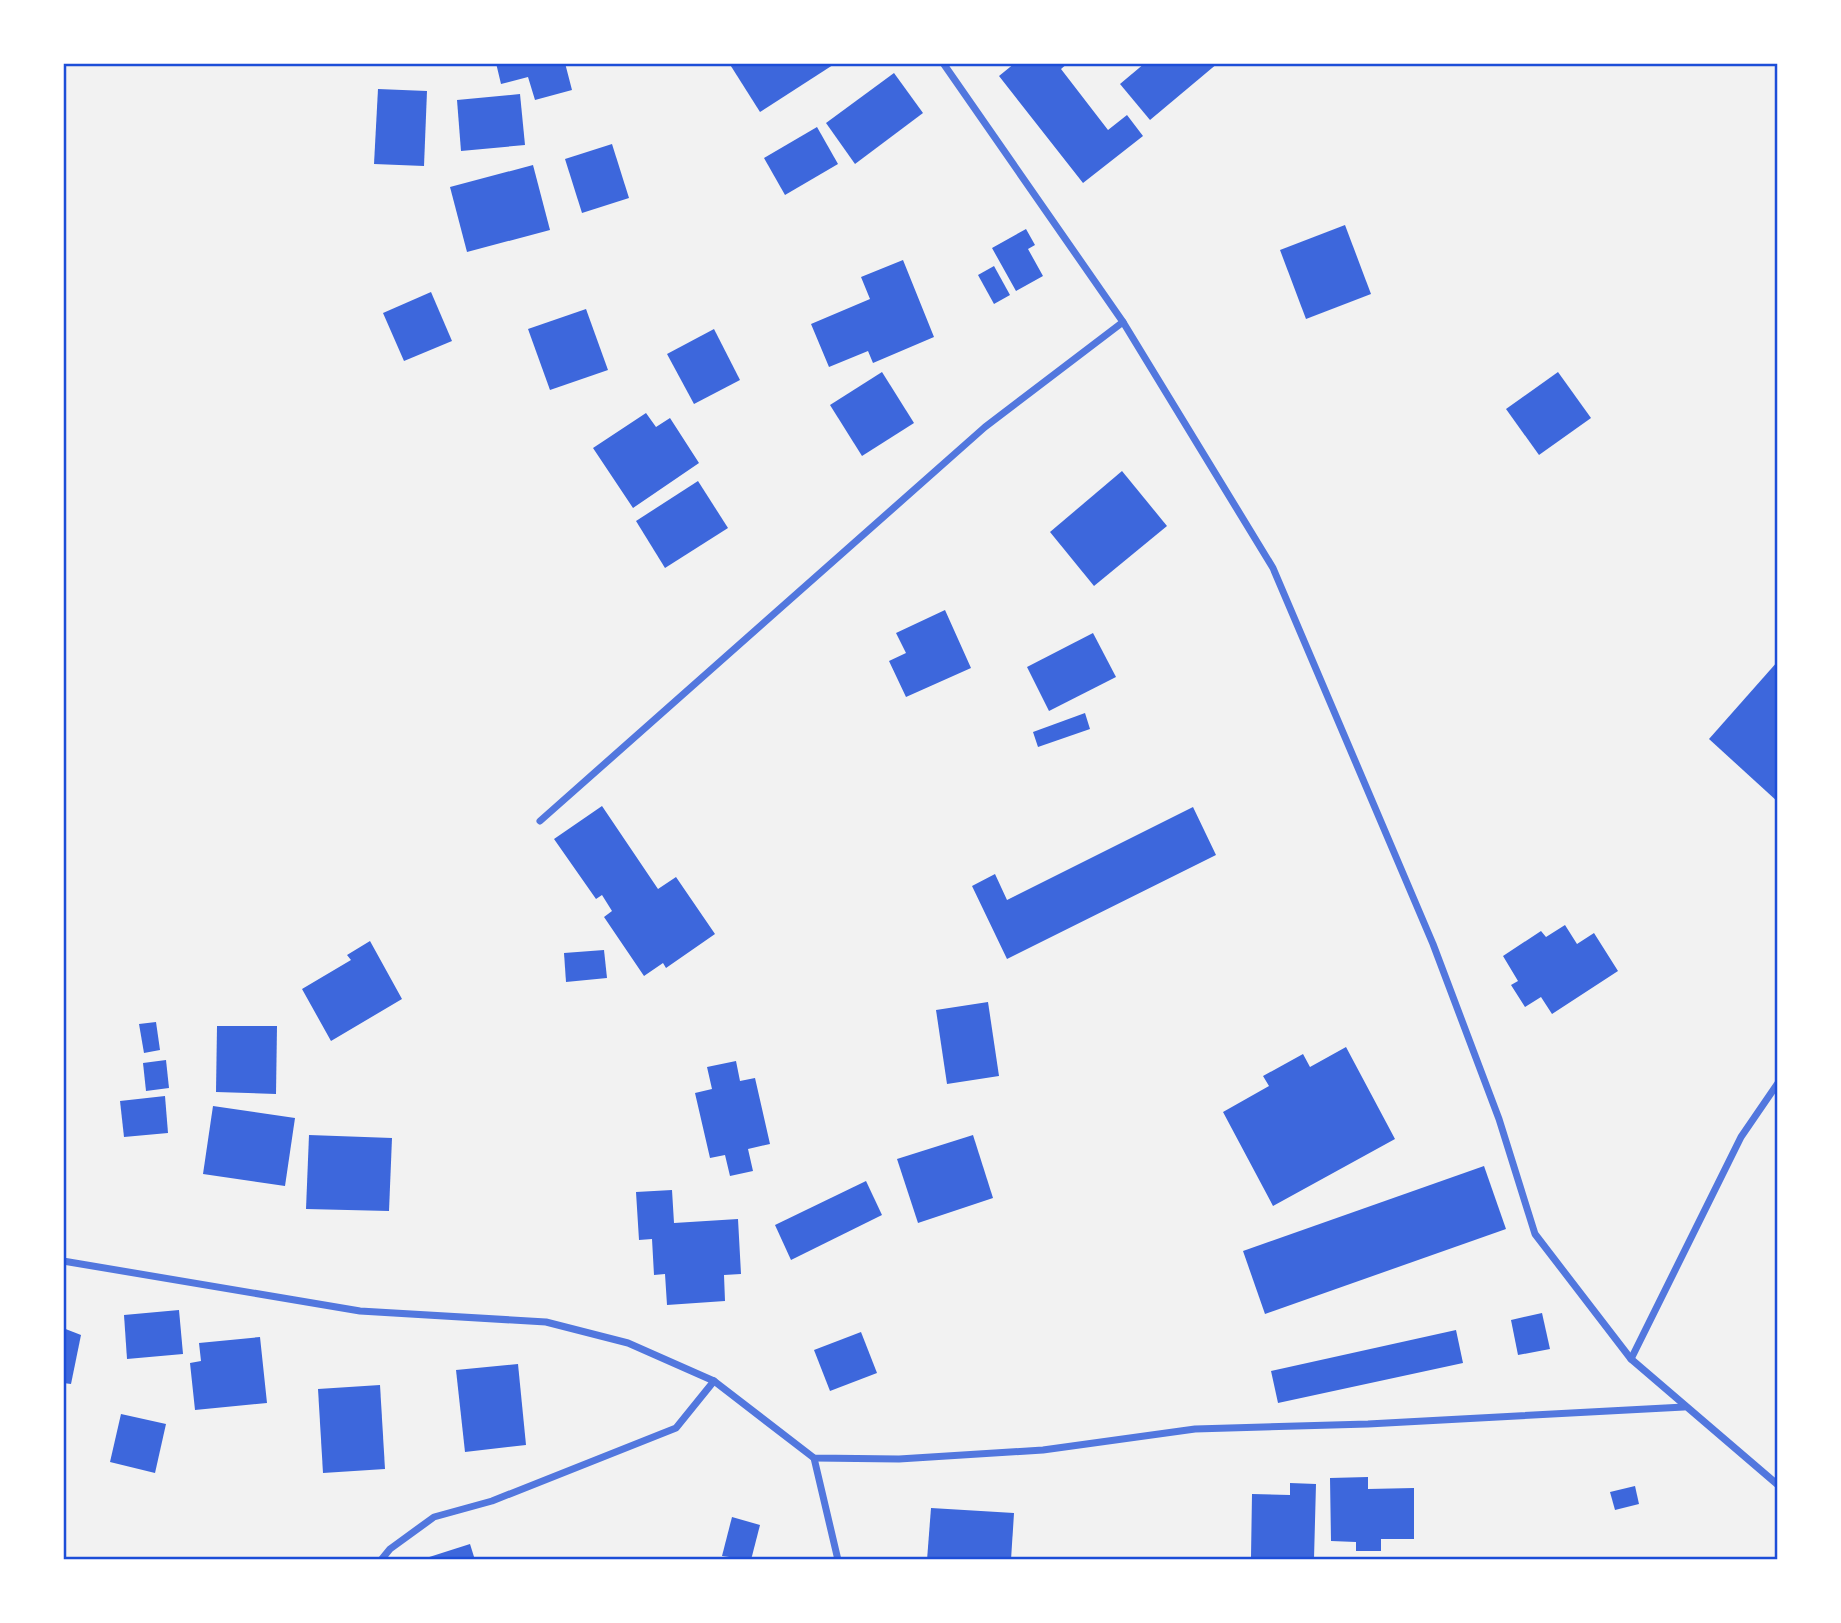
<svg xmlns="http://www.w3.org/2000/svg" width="1841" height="1623" font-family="'Golos Text',sans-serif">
	<rect width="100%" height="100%" fill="#f2f2f2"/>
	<g fill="#3d67dc">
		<path d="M496 63H565L572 90 535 100 528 77 501 84Z"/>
		<path d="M729 63H836L760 112Z"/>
		<path d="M1015 63H1068L1061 69 1108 130 1127 115 1143 136 1083 183 999 76Z"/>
		<path d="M1145 63H1218L1150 120 1120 84Z"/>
		<path d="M894 73 923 113 855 164 826 123Z"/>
		<path d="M378 89 427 91 424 166 374 164Z"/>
		<path d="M520 94 525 145 461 151 457 100Z"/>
		<path d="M817 127 838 164 785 195 764 158Z"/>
		<path d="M612 144 629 198 582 213 565 159Z"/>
		<path d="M533 165 550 230 467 252 450 187Z"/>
		<path d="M1345 225 1371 294 1306 319 1280 250Z"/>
		<path d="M1026 229 1035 245 1028 249 1043 276 1016 291 992 248Z"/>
		<path d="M903 260 934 337 873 363 868 351 829 367 811 324 870 299 861 277Z"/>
		<path d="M994 266 1010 295 994 304 978 275Z"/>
		<path d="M431 292 452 341 404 361 383 313Z"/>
		<path d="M586 309 608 370 550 390 528 329Z"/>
		<path d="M714 329 740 380 694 404 667 354Z"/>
		<path d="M882 372 914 423 862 456 830 405Z"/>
		<path d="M1558 372 1591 418 1539 455 1506 409Z"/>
		<path d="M646 413 656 427 670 418 699 463 633 508 593 448Z"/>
		<path d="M1122 471 1167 526 1094 586 1050 532Z"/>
		<path d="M698 481 728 528 665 568 636 521Z"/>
		<path d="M945 610 971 668 906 697 889 661 906 653 896 633Z"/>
		<path d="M1093 633 1116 677 1049 711 1027 667Z"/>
		<path d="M1778 661V802L1709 739Z"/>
		<path d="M1085 713 1090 729 1038 747 1033 732Z"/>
		<path d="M602 806 658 889 676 877 715 934 666 968 663 963 644 976 604 917 612 911 602 895 596 899 554 839Z"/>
		<path d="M1193 807 1216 855 1007 959 972 886 995 874 1007 900Z"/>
		<path d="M1565 925 1577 944 1594 933 1618 971 1552 1014 1541 997 1525 1007 1511 985 1518 981 1503 956 1541 931 1546 937Z"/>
		<path d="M370 941 402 999 331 1041 302 989 351 960 347 955Z"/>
		<path d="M604 950 607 978 566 982 564 953Z"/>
		<path d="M988 1002 999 1076 947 1084 936 1010Z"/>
		<path d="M156 1022 160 1050 144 1053 139 1024Z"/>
		<path d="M217 1026H277L276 1094 216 1092Z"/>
		<path d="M1346 1047 1395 1139 1273 1206 1223 1112 1269 1086 1263 1076 1303 1054 1310 1067Z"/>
		<path d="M166 1060 169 1088 146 1091 143 1063Z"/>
		<path d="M736 1061 740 1081 755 1078 770 1144 748 1149 753 1171 730 1176 725 1155 710 1158 695 1093 712 1089 707 1067Z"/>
		<path d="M165 1096 168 1133 124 1137 120 1101Z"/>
		<path d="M213 1106 295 1118 285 1186 203 1174Z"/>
		<path d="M309 1135 392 1138 389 1211 306 1209Z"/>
		<path d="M973 1135 993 1198 918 1223 897 1159Z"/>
		<path d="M1484 1166 1506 1229 1265 1314 1243 1251Z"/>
		<path d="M866 1181 882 1215 791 1260 775 1225Z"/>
		<path d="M672 1190 674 1223 738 1219 741 1274 724 1275 725 1301 667 1305 665 1274 654 1275 652 1239 639 1240 636 1192Z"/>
		<path d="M179 1310 183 1354 127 1359 124 1315Z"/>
		<path d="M1542 1313 1550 1349 1518 1355 1511 1320Z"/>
		<path d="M63 1328 81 1335 71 1384 63 1383Z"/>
		<path d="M1456 1330 1463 1363 1278 1403 1271 1371Z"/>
		<path d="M861 1332 877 1373 830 1391 814 1350Z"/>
		<path d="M260 1337 267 1403 195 1410 190 1363 201 1361 199 1343Z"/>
		<path d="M518 1364 526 1445 465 1452 456 1370Z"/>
		<path d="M380 1385 385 1469 323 1473 318 1389Z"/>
		<path d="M121 1414 166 1424 155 1473 110 1462Z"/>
		<path d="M1368 1477V1489L1414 1488V1539H1381V1551H1356V1542L1331 1541 1330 1478Z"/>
		<path d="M1290 1483 1316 1484 1314 1559 1251 1557 1252 1494 1290 1495Z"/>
		<path d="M1635 1486 1639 1504 1615 1510 1610 1492Z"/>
		<path d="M931 1508 1014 1513 1011 1560H927Z"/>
		<path d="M732 1517 760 1525 751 1560 722 1556Z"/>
		<path d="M470 1544 475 1560H423V1559Z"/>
	</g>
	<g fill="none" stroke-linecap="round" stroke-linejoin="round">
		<g stroke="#5277de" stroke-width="7">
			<path d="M943 63 1123 322 1273 568 1433 944 1499 1119 1535 1234 1631 1359 1778 1485"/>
			<path d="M540 821 985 427 1123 322"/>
			<path d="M63 1261 360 1311 546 1322 628 1343 714 1381 814 1458 899 1459 1043 1450 1195 1429 1368 1424 1684 1407"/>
			<path d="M1631 1359 1741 1137 1778 1083"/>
			<path d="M814 1458 838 1560"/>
			<path d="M381 1560 390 1549 434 1517 492 1501 676 1428 714 1381"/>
		</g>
	</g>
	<rect width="1841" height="1623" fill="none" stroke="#ffffff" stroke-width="130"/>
	<rect x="65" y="65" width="1711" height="1493" fill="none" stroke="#1d4ed8" stroke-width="2.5"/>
</svg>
